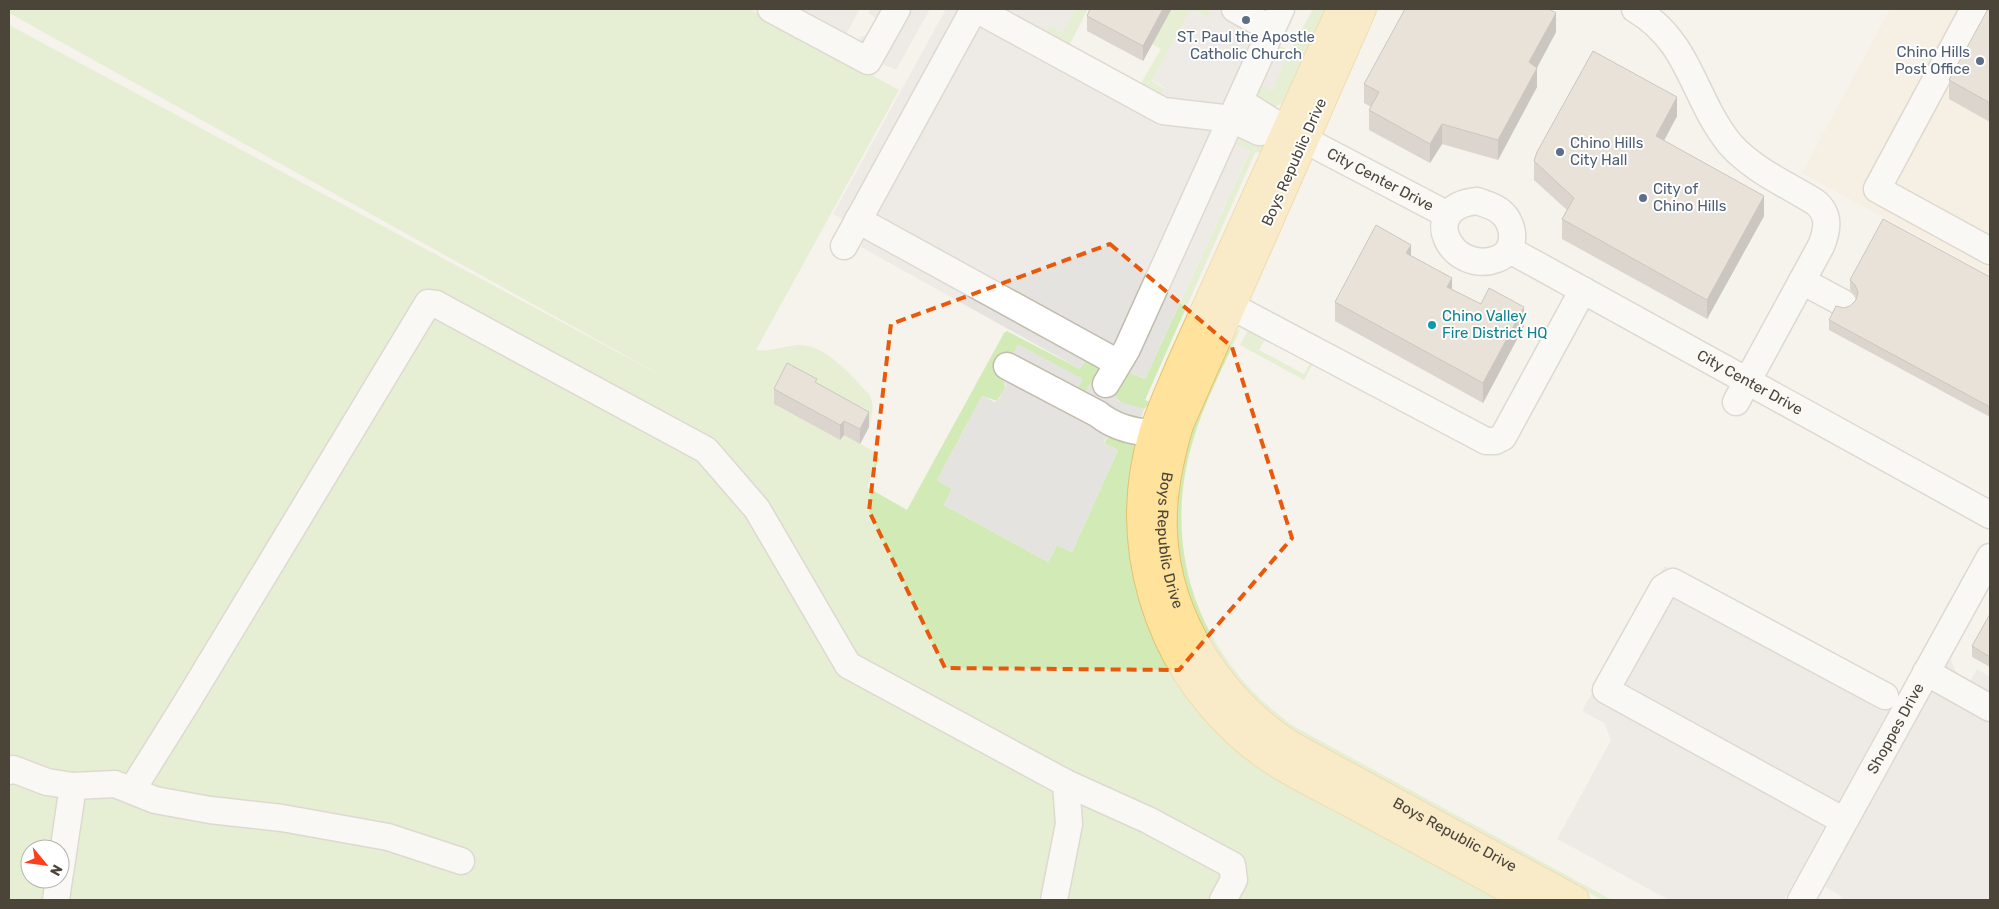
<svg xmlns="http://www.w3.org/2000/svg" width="1999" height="909" font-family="Rubik,sans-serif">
	<rect width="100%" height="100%" fill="#f6f3ec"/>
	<path fill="#f7ead8" d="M1890 9H1990V275L1802 173Z"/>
	<g fill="#d2eab5" fill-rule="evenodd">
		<path d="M9 9H750L899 90 756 350C770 352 783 346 798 345 826 344 850 375 869 394 875 405 872 415 869 427L777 406 840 440 844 435 875 452 879 459 867 487 907 510 1004 333 1007 331 1080 369 1086 359 1100 368 1085 393 1077 391 1082 379H1004L1005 388 997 401 982 396 937 480 952 489 944 505 1048 562 1057 545 1072 552 1118 450 1104 443 1109 436 1134 442 1136 448 1130 549 1137 594 1158 647 1175 678 1202 715 1267 771 1500 900H9V25L675 383 9 13ZM30 849H60V879H30Z"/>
		<path d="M1075 9H1088L1070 44 1046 31 1049 25 1062 32Z"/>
		<path d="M1168 9H1208L1210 12 1207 17 1191 9 1152 81 1166 90 1161 95 1141 83 1161 49 1152 44 1170 11Z"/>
		<path d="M1313 9H1325L1282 103 1273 108 1254 98 1259 84 1273 90 1285 59 1272 54 1278 45 1290 51Z"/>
		<path d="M1238 135 1264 143 1261 152 1255 153 1145 400 1150 402 1144 409C1134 407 1117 405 1115 394L1128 372 1145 379 1250 151 1236 144Z"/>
		<path d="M1241 328C1224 366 1203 404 1192 444 1160 554 1202 662 1295 727L1612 900H1602L1290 729C1269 713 1249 696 1232 676 1225 668 1221 659 1215 650 1175 585 1166 509 1189 436 1200 402 1218 368 1233 335Z"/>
		<path d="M1248 330 1265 339 1259 350 1304 374 1312 360 1314 362 1304 380 1240 345Z"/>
	</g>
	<g fill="#e5e3e0">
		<path d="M771 9H860L840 45Z"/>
		<path d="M871 9H930L896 70 882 64 874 76 848 61 860 37 868 34 881 21 868 13Z"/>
		<path d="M946 9H1075L1062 33 1049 25 1046 31 1161 95 1166 91 1165 88 1152 80 1191 9 1207 17 1210 12 1208 9H1256L1272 54 1285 59 1273 91 1259 84 1236 139V144L1250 150 1145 379 1128 372 1115 393 1118 401 1144 409 1137 432 1109 436 1105 440 1104 443 1118 450 1072 552 1057 545 1048 562 944 505 952 489 937 480 982 396 995 402 999 399 1006 385 1001 377 1018 344 1083 379 1077 391 1085 393 1100 368 1099 363 1087 357 1080 369 861 247 867 233 833 214Z"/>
		<path d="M1664 566 1898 694 1784 900H1669L1557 839 1611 740 1604 723 1582 711Z"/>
		<path d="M1949 655 1956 672 1969 683 1977 669 1990 677V900H1840L1841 896 1822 885Z"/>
	</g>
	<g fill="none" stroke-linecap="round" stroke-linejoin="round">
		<g stroke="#c2bbae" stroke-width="29">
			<g id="minor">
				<path d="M771 9 868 61 897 9"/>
				<path d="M976 9 1163 111 1232 119 1259 132 1286 130"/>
				<path d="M1235 9 1271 29"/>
				<path d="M1635 9C1691 42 1692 97 1730 144 1753 170 1786 184 1815 202 1830 214 1828 229 1821 246L1736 402"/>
				<path d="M1974 9 1877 189 1990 251"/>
				<path id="s1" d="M1233 118 1246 105 1286 130 1448 215"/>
				<path d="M1477 201C1485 204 1495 206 1501 212 1516 225 1517 252 1497 259 1451 276 1416 207 1477 201Z"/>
				<path d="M858 220 1118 363"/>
				<path d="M844 246 974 9"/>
				<path id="s2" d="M1510 250 1990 515"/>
				<path d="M1802 281 1843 303"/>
				<path d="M1212 296 1486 441H1495L1503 437 1583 290"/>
				<path d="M1007 366 1098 414C1114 427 1133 432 1153 433"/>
				<path d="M1106 384 1127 349 1281 9"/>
				<path d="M1926 672 1990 708"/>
				<path d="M9 771 13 769 47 782 73 786 115 784 155 800 210 810 282 818 388 837 461 861"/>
				<path d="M132 790 187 702 428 303 436 304 706 450 757 509 848 665 1066 783 1148 820 1232 865 1234 880 1223 900"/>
				<path d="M1844 821 1606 690 1663 588 1673 582 1885 696"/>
				<path d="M60 873 73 786"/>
				<path d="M56 900 59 879"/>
				<path d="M1054 900 1069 824 1066 783"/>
				<path id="s3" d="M1801 900 1990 557"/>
			</g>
		</g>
		<g stroke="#e6c16a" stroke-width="30">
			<g id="major">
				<path d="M1341 9C1304 92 1266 174 1229 257 1213 293 1196 330 1180 366 1171 388 1160 411 1153 434 1121 542 1156 659 1239 734 1272 765 1315 784 1354 805 1413 837 1471 869 1529 900"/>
				<path id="s4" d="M1362 9 1179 425C1169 460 1161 496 1163 533 1167 619 1220 699 1290 745L1575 900"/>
			</g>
		</g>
		<use href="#minor" stroke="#fff" stroke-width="26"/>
		<use href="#major" stroke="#ffe39c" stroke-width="28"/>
	</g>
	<g fill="#bab2a6">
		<path d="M1171 9V10L1143 61 1087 31V16Z"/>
		<path d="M1990 9V122L1949 99V80Z"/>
		<path d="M1556 32 1537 68V87L1498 160 1442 144 1430 163 1369 130V110L1371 107 1364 103V84Z"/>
		<path d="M1677 116 1664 141 1764 216 1707 319 1562 239V219L1567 210 1534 180V161Z"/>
		<path d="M1411 256 1452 290 1524 326 1483 403 1335 321V302Z"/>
		<path d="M1990 277V417L1829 330V320L1844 308 1850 306 1856 300 1857 298 1855 295 1850 290V280Z"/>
		<path d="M817 383 869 427 860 444 844 435 840 440 774 404V389Z"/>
		<path d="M1990 614V667L1972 657V646Z"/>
	</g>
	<g fill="#979187">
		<path d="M1163 9H1171V10L1143 61V46Z"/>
		<path d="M1556 13V32L1529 82V62Z"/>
		<path d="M1537 68V87L1498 160V140Z"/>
		<path d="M1677 97V116L1656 155V136Z"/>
		<path d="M1442 124V144L1430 163V144Z"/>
		<path d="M1764 196V216L1707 319V300Z"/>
		<path d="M1411 245V264L1406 253Z"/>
		<path d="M1452 278V297L1447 287Z"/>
		<path d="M1524 307V326L1483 403V383Z"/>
		<path d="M869 412V427L860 444V429Z"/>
		<path d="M844 421V435L840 440V425Z"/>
	</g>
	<g fill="#d8cfc1" stroke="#979187">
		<path d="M1090 9H1163L1143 46 1087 16Z"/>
		<path d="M1405 9H1549L1556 13 1529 62 1537 68 1498 140 1442 124 1430 144 1369 110 1379 92 1364 84Z"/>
		<path d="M1988 9H1990V103L1949 80Z"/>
		<path d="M1593 51 1677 97 1656 136 1764 196 1707 300 1562 219 1574 198 1534 161 1537 152Z"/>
		<path d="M1883 219 1990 277V407L1829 320 1836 306 1844 308 1850 306 1856 300 1858 292 1855 285 1850 280Z"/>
		<path d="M1376 225 1411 245 1406 253 1452 278 1447 287 1481 304 1489 288 1524 307 1483 383 1335 302Z"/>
		<path d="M787 363 817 379 815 382 869 412 860 429 844 421 840 425 774 389Z"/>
		<path d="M1990 614V657L1972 646Z"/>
	</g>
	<path d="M0 0H1999V909H0ZM1110 244 1232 347 1292 538 1179 670 945 668 869 511 891 324Z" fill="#f6f3ec" fill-opacity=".55" fill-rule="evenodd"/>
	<path fill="none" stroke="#e8590c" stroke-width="4" stroke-dasharray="10 6" stroke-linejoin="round" d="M1110 244 1232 347 1292 538 1179 670 945 668 869 511 891 324Z"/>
	<g fill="#5c6f8a" stroke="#fff" stroke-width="2">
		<circle cx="1246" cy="20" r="5"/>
		<circle cx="1980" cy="61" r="5"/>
		<circle cx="1560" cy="152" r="5"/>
		<circle cx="1643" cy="198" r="5"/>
	</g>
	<circle fill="#0f9aa8" stroke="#fff" stroke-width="2" cx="1432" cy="325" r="5"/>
	<g text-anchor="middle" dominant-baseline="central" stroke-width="4" stroke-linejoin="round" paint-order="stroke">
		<g font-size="15" fill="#4e5e75" stroke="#fff" text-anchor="start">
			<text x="1246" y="37" text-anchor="middle">ST. Paul the Apostle<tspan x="1246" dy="17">Catholic Church</tspan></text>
			<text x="1970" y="52" text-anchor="end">Chino Hills<tspan x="1970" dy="17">Post Office</tspan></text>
			<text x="1570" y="143">Chino Hills<tspan x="1570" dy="17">City Hall</tspan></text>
			<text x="1653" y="189">City of<tspan x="1653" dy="17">Chino Hills</tspan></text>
		</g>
		<g font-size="15" fill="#4b4439" stroke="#fff">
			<text transform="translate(1294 162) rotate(-66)">Boys Republic Drive</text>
			<text stroke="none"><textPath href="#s1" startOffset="172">City Center Drive</textPath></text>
			<text stroke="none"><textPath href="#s2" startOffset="274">City Center Drive</textPath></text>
			<text stroke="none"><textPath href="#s4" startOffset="572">Boys Republic Drive</textPath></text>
			<text stroke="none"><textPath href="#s3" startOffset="196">Shoppes Drive</textPath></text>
			<text stroke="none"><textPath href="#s4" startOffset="1008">Boys Republic Drive</textPath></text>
		</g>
		<g font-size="15" fill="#0d838f" stroke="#fff" text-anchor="start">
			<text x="1442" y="316">Chino Valley<tspan x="1442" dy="17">Fire District HQ</tspan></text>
		</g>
	</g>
	<rect width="1999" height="909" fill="none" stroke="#4b4439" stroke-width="20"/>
	<g transform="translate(45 864) rotate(119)"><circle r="24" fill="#ffffff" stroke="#b7b4b0"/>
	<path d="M0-4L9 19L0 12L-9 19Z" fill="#fc3f1d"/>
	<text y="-8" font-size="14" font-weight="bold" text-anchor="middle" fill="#4b4439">N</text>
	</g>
</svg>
